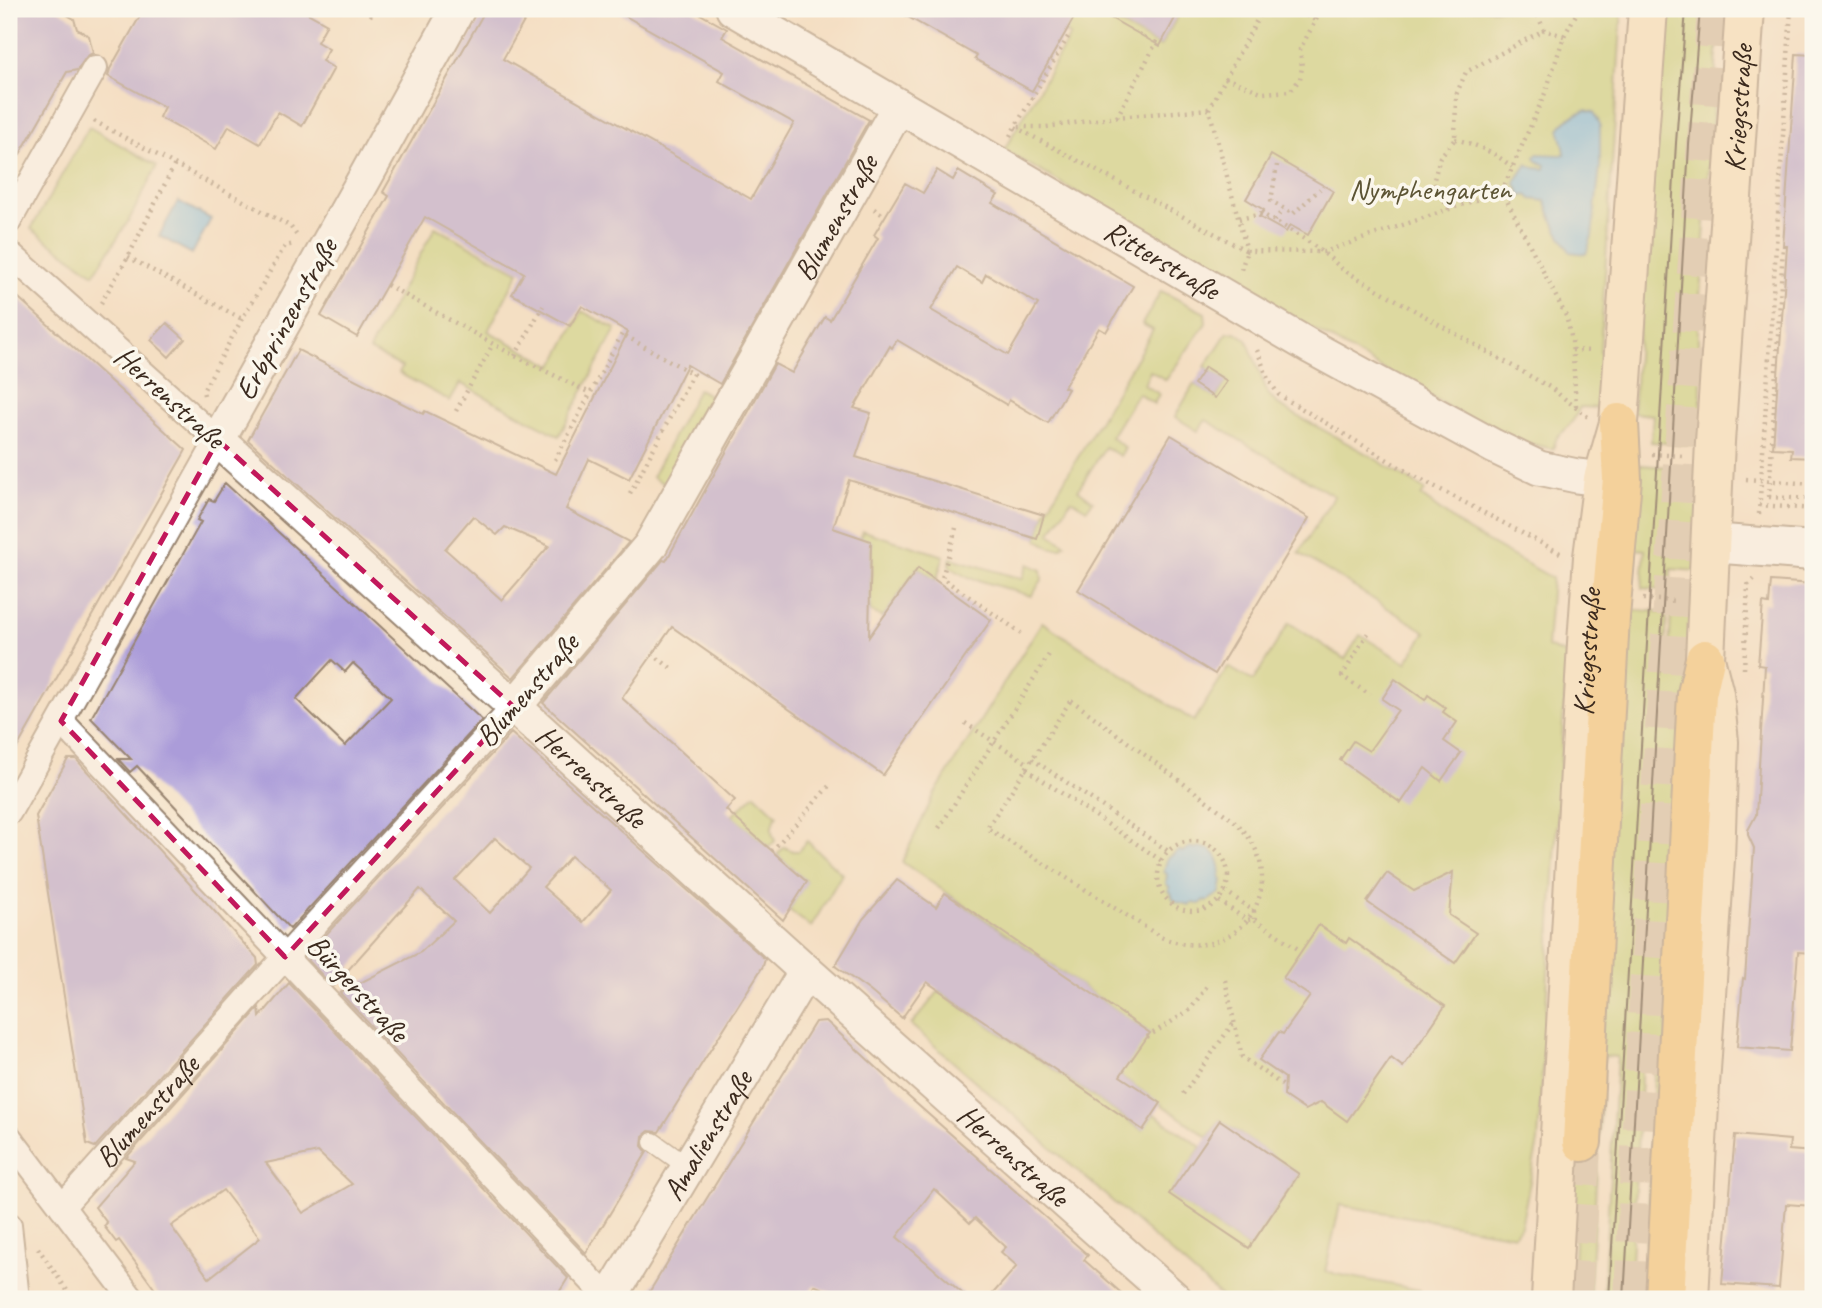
<svg xmlns="http://www.w3.org/2000/svg" width="1822" height="1308" font-family="Caveat,sans-serif">
	<rect width="100%" height="100%" fill="#fbf7ec"/>
	<filter id="ink" filterUnits="userSpaceOnUse"><feTurbulence type="fractalNoise" baseFrequency=".0143" numOctaves="2"/><feDisplacementMap in="SourceGraphic" scale="14" xChannelSelector="R" yChannelSelector="G"/><feConvolveMatrix kernelMatrix="1 2 1 2 8 2 1 2 1" color-interpolation-filters="sRGB"/></filter>
	<filter id="wash" filterUnits="userSpaceOnUse"><feTurbulence type="fractalNoise" baseFrequency=".00686" numOctaves="4" result="noise"/><feDisplacementMap in="SourceGraphic" scale="28" xChannelSelector="R" yChannelSelector="G"/><feGaussianBlur stdDeviation="1.57" result="paint"/><feColorMatrix in="noise" values="0 0 0 0 0 0 0 0 0 0 0 0 0 0 0 0 0 1.4 0 .05"/><feComposite in="paint" operator="in"/></filter>
	<g filter="url(#wash)">
		<rect width="100%" height="100%" fill="#f4dfc3"/>
		<g fill="#c1d275" stroke="#7e7e4a" stroke-width="2">
			<path d="M1053 9H1092L1160 47 1182 9H1622L1600 352 1603 353 1599 408 1580 407 1574 419 1566 429 1557 437 1553 449 1519 441 1488 430 1004 150 1070 36 1048 24 1056 13Z"/>
			<path d="M1661 9H1720L1698 324V341L1701 362V445L1651 442 1653 415 1633 413Z"/>
			<path d="M89 127 157 166 129 220 94 274 31 229Z"/>
			<path d="M435 227 519 272 488 331 553 366 582 311 616 329 559 436 460 383 450 401 399 373 402 367 369 350Z"/>
			<path d="M1161 291 1205 313 1206 323 1166 380 1150 371 1144 385 1159 394 1154 404 1138 393 1111 437 1125 448 1120 456 1105 447 1078 490 1093 501 1087 509 1071 500 1050 534 1065 544 1061 548H1051L1037 539 1045 513 1153 330 1142 324Z"/>
			<path d="M1236 332 1247 340 1268 394 1281 407 1369 455 1425 490 1421 496 1468 531 1552 578 1547 647 1567 655 1538 1142 1521 1226 1514 1235 1340 1205 1325 1272 1420 1290V1299H1224L911 1025 939 991 1142 1130 1154 1114 1201 1147 1170 1194 1248 1248 1299 1175 1220 1120 1208 1137 1102 1063 1149 1033 902 862 934 795 1042 622 1194 721 1228 667 1253 681 1289 623 1345 659 1360 635 1406 663 1426 632 1299 553 1334 496 1206 420 1198 431 1175 417 1194 384 1216 398 1226 381 1205 367 1227 333Z"/>
			<path d="M698 389 717 399 670 487 652 477Z"/>
			<path d="M1628 464 1678 468 1677 488 1700 489 1696 571 1671 569 1670 590 1642 588 1645 550 1623 548Z"/>
			<path d="M863 531 944 556 936 581 918 568 883 618 870 611 871 542 860 538Z"/>
			<path d="M951 558 1022 579 1028 564 1041 570 1042 580 1031 596 965 576 949 566Z"/>
			<path d="M1617 609 1667 612 1665 655 1669 656 1671 612 1693 614 1651 1299H1643L1655 1058H1642L1629 1299H1603L1617 1057 1604 1056 1589 1299H1572L1575 1243 1574 1223 1567 1184Z"/>
			<path d="M755 794 777 815C771 824 770 831 775 841L768 848 732 816Z"/>
			<path d="M807 841 842 874 811 927 789 910 806 882 777 855 784 847 793 851H798Z"/>
		</g>
		<g fill="#6db8e6" stroke="#547182" stroke-width="2">
			<path d="M1586 110 1594 112 1600 124V167L1592 236 1586 254 1570 252 1556 228 1545 201 1531 199 1527 195 1522 196 1515 182 1527 164 1535 168 1545 169V165L1537 161 1535 157 1537 154 1561 155 1565 154 1564 147 1559 129C1565 119 1576 114 1586 110Z"/>
			<path d="M178 201 211 219 192 254 159 236Z"/>
			<path d="M1191 847 1196 849 1198 847C1199 847 1209 849 1210 850 1219 855 1222 869 1220 878L1222 880 1220 893 1207 901 1205 900 1200 904 1191 903 1189 905C1180 901 1173 905 1171 892L1168 891 1170 888 1166 883 1167 874 1164 872 1167 859 1179 850 1182 852Z"/>
		</g>
		<g id="blocks">
			<g fill="#ab9cd9" fill-rule="evenodd">
				<path d="M9 9H57L74 19 77 29 89 36 93 53 87 56 77 70 67 72 9 173Z"/>
				<path d="M144 9H300L327 24 317 42 329 49 322 61 334 68 302 126 278 112 260 144 229 126 216 149 159 117 164 107 108 76 110 69Z"/>
				<path d="M486 9H531L503 59 751 199 794 123 719 81 724 72 613 9H691L727 29 722 37 869 120 720 384 687 365 629 479 589 459 566 509 629 542 513 678 248 440 298 350 423 414 425 411 556 474 628 332 582 306 570 326 512 294 524 273 425 217 357 337 321 316 389 196 383 192ZM473 516 497 535 505 527 549 546 502 600 445 549Z"/>
				<path d="M894 9H1079L1032 91 975 59 977 56Z"/>
				<path d="M1095 9H1180L1160 46Z"/>
				<path d="M1796 54 1813 55V458L1791 457 1792 449 1773 448 1787 246H1783Z"/>
				<path d="M1271 155 1333 191 1308 235 1290 225 1286 232 1259 217 1264 210 1246 199Z"/>
				<path d="M937 170 953 180 958 171 998 195 992 203 1133 286 1106 332 1099 328 1064 387 1068 389 1048 423 1009 400 1007 405 897 340 892 348 890 346 854 408 871 413 856 457 1044 515 1037 539 849 480 833 528 871 541 869 637 918 568 991 620 883 775 672 627 622 698 735 800 726 810 807 882 783 920 543 703 663 560 666 561 775 364 792 373 825 317 830 320 878 238 874 235 905 183 923 193ZM957 267 982 282 986 274 1038 304 1008 355 931 310Z"/>
				<path d="M9 289 186 450 9 762Z"/>
				<path d="M167 323 185 339 169 357 151 340Z"/>
				<path d="M1205 367 1227 381 1215 398 1194 384Z"/>
				<path d="M1171 435 1309 518 1215 674 1078 590Z"/>
				<path d="M225 483 482 720 290 929 137 766 130 772 118 759H131L91 718 201 522 197 520 209 499 214 501ZM332 660 345 672 353 663 391 698 345 746 296 699Z"/>
				<path d="M1771 581 1813 584V668L1808 696H1813V953L1798 952 1790 1051 1737 1047 1743 978 1745 979 1754 848 1748 835V830L1756 815 1765 666 1758 665 1763 603 1769 604Z"/>
				<path d="M1395 679 1425 700 1428 695 1446 708 1443 712 1457 722 1444 741 1461 753 1441 781 1425 768 1401 803 1340 760 1353 741 1369 751 1398 710 1382 699Z"/>
				<path d="M511 733 765 959 763 966 659 1132 649 1131 643 1136 642 1146 647 1152 586 1253 340 993 421 952 454 921 420 889 333 987 308 960 311 957H316L311 951ZM495 838 529 868 490 913 455 880ZM571 856 611 890 583 922 543 887Z"/>
				<path d="M68 759H76L257 958 258 965 95 1147 87 1144 36 816Z"/>
				<path d="M1453 872 1449 915 1476 933 1455 963 1367 902 1387 873 1414 891Z"/>
				<path d="M897 880 936 907 945 893 1150 1033 1120 1076 1161 1103 1143 1130 927 982 902 1018 870 991 835 966 863 919Z"/>
				<path d="M1319 925 1346 943 1349 938 1445 1006 1403 1067 1391 1058 1347 1121 1321 1102 1305 1110 1284 1096 1285 1078 1259 1060 1279 1032 1283 1034 1310 996 1283 978Z"/>
				<path d="M289 983 568 1278 555 1299H162L119 1240 116 1242 104 1226 107 1223 95 1207 135 1161 126 1158 259 1008 260 1017ZM318 1152 352 1184 303 1213 266 1163ZM223 1190 260 1238 209 1278 171 1226Z"/>
				<path d="M826 1021 902 1091 1088 1255 1084 1260 1128 1299H988L1017 1266 1001 1252 1006 1247 975 1218 970 1223 934 1189 897 1237 969 1299H845L814 1285 806 1299H645L815 1022Z"/>
				<path d="M1220 1120 1299 1174 1249 1248 1169 1194Z"/>
				<path d="M1735 1135 1790 1140 1789 1150 1813 1152V1206L1786 1204 1779 1288 1722 1284Z"/>
			</g>
		</g>
	</g>
	<g filter="url(#ink)">
		<use href="#blocks" fill-opacity="0" stroke="#988470" stroke-width="2"/>
		<g fill="none" stroke-linecap="round" stroke-linejoin="round">
			<g stroke="#cfbba2" stroke-width="38" stroke-dasharray="38 19" stroke-linecap="butt">
				<path d="M1573 1299 1582 1142"/>
				<path d="M1633 1299C1651 869 1683 439 1716 9"/>
			</g>
			<g stroke="#988470" stroke-width="21">
				<path id="service" d="M653 1142 688 1167"/>
			</g>
			<g stroke="#988470" stroke-width="28">
				<g id="pedestrian">
					<path d="M9 221 95 68"/>
					<path d="M9 253 218 440 9 812"/>
					<path d="M61 721 609 1299"/>
					<path d="M9 1137 132 1299"/>
					<path id="s1" d="M62 1207 285 957 514 707"/>
					<path d="M9 1225 17 1299"/>
				</g>
			</g>
			<g stroke="#988470" stroke-width="37">
				<g id="minor">
					<path id="s2" d="M458 9 366 176 218 440 528 719 806 971 1175 1299"/>
					<path id="s3" d="M733 9 1311 347 1493 446 1539 468 1577 476 1603 479"/>
					<path id="s4" d="M514 707 650 546 899 106"/>
					<path id="s5" d="M609 1299 806 971"/>
				</g>
			</g>
			<g stroke="#988470" stroke-width="42">
				<path id="tertiary" d="M1711 543 1813 551"/>
			</g>
			<g stroke="#988470" stroke-width="42">
				<g id="secondary">
					<path id="s6" d="M1551 1299 1587 643 1593 557 1603 479 1619 423 1648 9"/>
					<path id="s7" d="M1689 1299 1700 1085 1715 859 1719 742 1714 694 1705 659 1715 442 1745 9"/>
				</g>
			</g>
			<g stroke="#988470" stroke-width="42">
				<g id="primary">
					<path d="M1582 1142 1610 617 1622 479 1619 423"/>
					<path d="M1665 1299 1697 694 1705 659"/>
				</g>
			</g>
			<g stroke="#988470" stroke-width="4.5" stroke-dasharray="2 5" stroke-linecap="butt">
				<path d="M1263 9 1209 109 1247 251 1324 252 1502 191"/>
				<path d="M1294 9 1315 20"/>
				<path d="M1535 9 1544 30 1564 36"/>
				<path d="M370 16 375 9"/>
				<path d="M1068 37 1015 127 1247 251 1240 273"/>
				<path d="M1225 78 1264 93 1290 91 1300 79 1302 67 1300 49 1322 9"/>
				<path d="M1117 117 1158 39"/>
				<path d="M94 121 290 226 298 237"/>
				<path d="M1010 136 1015 127H1046L1117 117 1209 109"/>
				<path d="M1455 139C1477 145 1494 152 1512 167"/>
				<path d="M1277 165 1271 201 1293 214 1320 189"/>
				<path d="M874 209 885 216"/>
				<path d="M1449 209 1433 183 1440 157 1455 139 1456 95 1466 72 1544 30"/>
				<path d="M1239 219 1262 214C1291 230 1318 246 1342 269L1551 388 1588 417"/>
				<path d="M1275 221 1283 209"/>
				<path d="M128 257 242 319"/>
				<path d="M387 285 515 356 590 393"/>
				<path d="M101 303 128 257 175 164"/>
				<path d="M1257 350 1268 379 1279 395 1411 474 1560 553"/>
				<path d="M1572 350 1592 351"/>
				<path d="M515 356 543 306"/>
				<path d="M204 395 203 391 242 319 285 246 295 244"/>
				<path d="M1576 406 1572 340 1566 316 1502 191 1546 91 1564 36 1579 9"/>
				<path d="M456 411 493 344"/>
				<path d="M1652 454 1682 456"/>
				<path d="M555 460 622 334 693 374 628 497"/>
				<path d="M1746 479 1813 484"/>
				<path d="M1769 497 1813 499"/>
				<path d="M1759 505 1813 509"/>
				<path d="M1759 514 1791 9"/>
				<path d="M956 528 942 578 1021 633"/>
				<path d="M1643 599 1676 601"/>
				<path d="M1368 633 1342 676 1370 695"/>
				<path d="M652 654 671 668"/>
				<path d="M1744 669 1748 585 1754 579"/>
				<path d="M1071 700 1234 821C1299 878 1241 972 1161 937L987 828Z"/>
				<path d="M965 723 1029 764"/>
				<path d="M1032 759 1168 851"/>
				<path d="M1026 769 1162 861"/>
				<path d="M939 828 1050 653"/>
				<circle cx="1193" cy="876" r="35"/>
				<path d="M772 851 829 786"/>
				<path d="M1225 891 1254 911V919"/>
				<path d="M1219 901 1247 920 1254 919 1301 951"/>
				<path d="M1225 980 1242 1057 1285 1087"/>
				<path d="M1147 1037 1190 1010 1209 983"/>
				<path d="M1183 1094 1234 1022"/>
				<path d="M38 1248 73 1299"/>
				<path d="M42 1297 69 1294"/>
			</g>
			<use href="#service" stroke="#fff" stroke-width="18"/>
			<use href="#pedestrian" stroke="#fff" stroke-width="24"/>
			<use href="#minor" stroke="#fff" stroke-width="33"/>
			<use href="#tertiary" stroke="#fff" stroke-width="38"/>
			<use href="#secondary" stroke="#fbe6c3" stroke-width="38"/>
			<use href="#primary" stroke="#f4c16a" stroke-width="38"/>
			<g stroke="#3b2a1e" stroke-width="2">
				<path d="M1609 1299 1676 143 1686 9"/>
				<path d="M1624 1299 1689 145 1700 9"/>
			</g>
			<path stroke="#988470" stroke-width="4.5" stroke-dasharray="2 5" stroke-linecap="butt" d="M1769 497 1783 246"/>
		</g>
	</g>
	<path d="M0 0H1822V1308H0ZM218 440 514 707 285 957 61 721Z" fill="#f4dfc3" fill-opacity=".55" fill-rule="evenodd"/>
	<path fill="none" stroke="#c2185b" stroke-width="5" stroke-dasharray="14 9" stroke-linejoin="round" d="M218 440 514 707 285 957 61 721Z"/>
	<g text-anchor="middle" dominant-baseline="central" stroke-width="7" stroke-linejoin="round" paint-order="stroke">
		<g font-size="30" fill="#3b2a1e" stroke="#fbf7ec">
			<text stroke="none"><textPath href="#s7" startOffset="1194">Kriegsstraße</textPath></text>
			<text stroke="none"><textPath href="#s4" startOffset="588">Blumenstraße</textPath></text>
			<text stroke="none"><textPath href="#s3" startOffset="497">Ritterstraße</textPath></text>
			<text transform="translate(286 319) rotate(-61)">Erbprinzenstraße</text>
			<text transform="translate(170 397) rotate(42)">Herrenstraße</text>
			<text stroke="none"><textPath href="#s6" startOffset="648">Kriegsstraße</textPath></text>
			<text transform="translate(527 690) rotate(-49)">Blumenstraße</text>
			<text stroke="none"><textPath href="#s2" startOffset="996">Herrenstraße</textPath></text>
			<text transform="translate(358 988) rotate(47)">Bürgerstraße</text>
			<text stroke="none"><textPath href="#s1" startOffset="128">Blumenstraße</textPath></text>
			<text stroke="none"><textPath href="#s5" startOffset="191">Amalienstraße</textPath></text>
			<text stroke="none"><textPath href="#s2" startOffset="1563">Herrenstraße</textPath></text>
		</g>
		<g font-size="30" fill="#5c5434" stroke="#fbf7ec">
			<text x="1430" y="189">Nymphengarten</text>
		</g>
	</g>
	<rect width="1822" height="1308" fill="none" stroke="#fbf7ec" stroke-width="35"/>
</svg>
